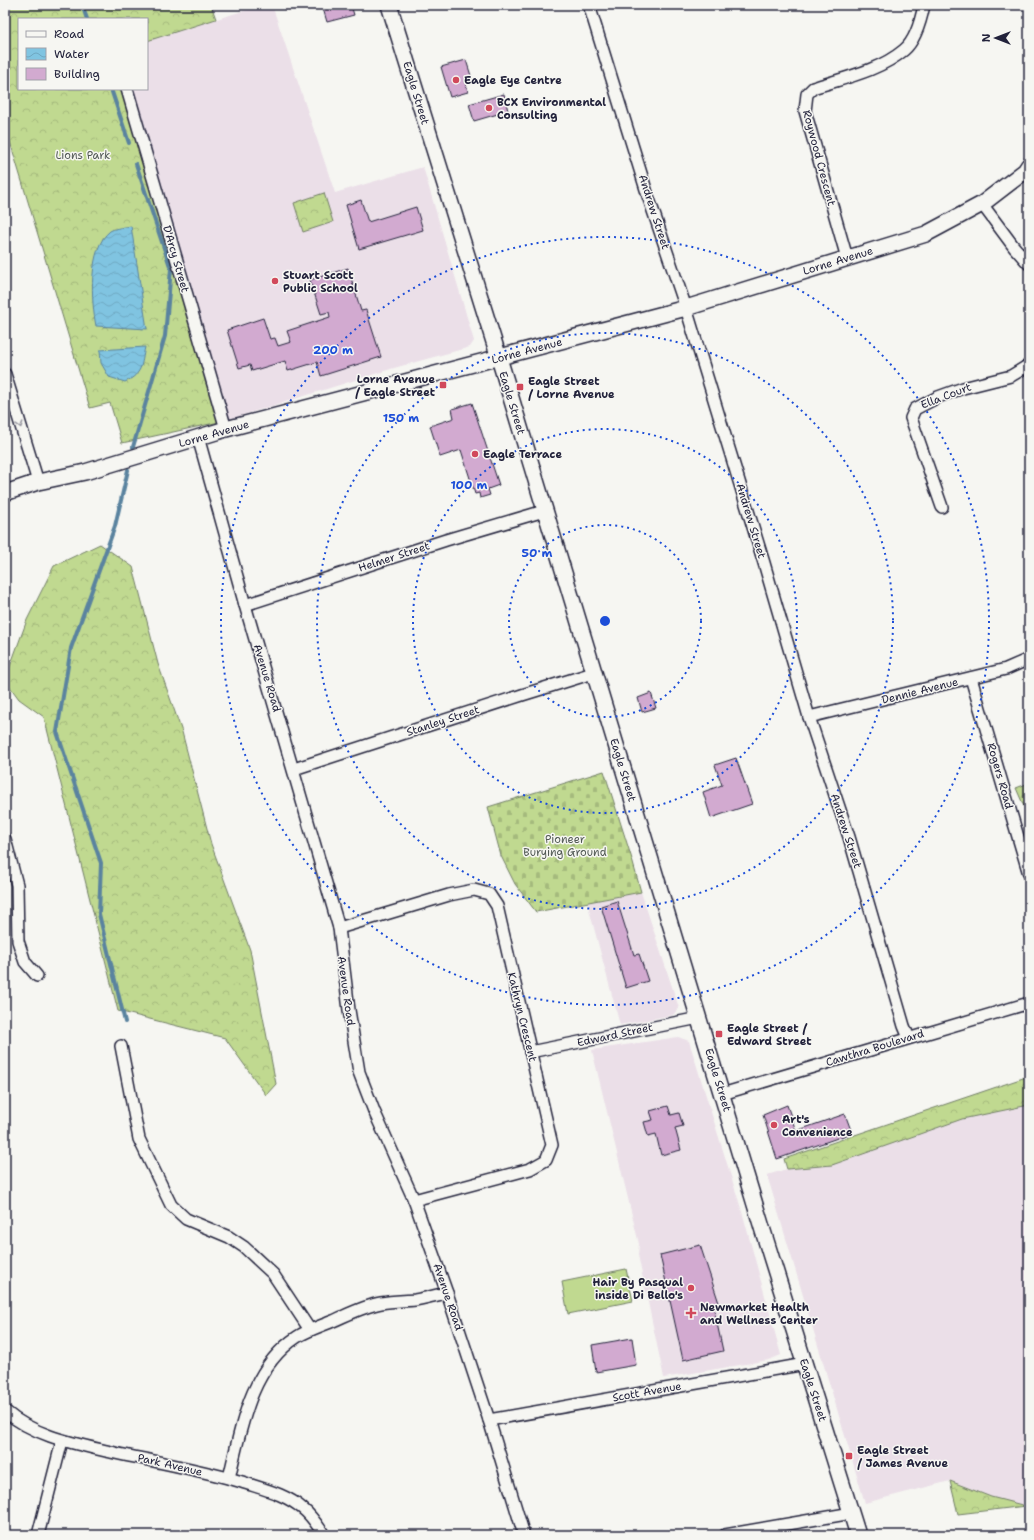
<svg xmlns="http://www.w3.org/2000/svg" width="1034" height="1540" font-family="'Shantell Sans',sans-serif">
	<defs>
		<pattern id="forest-crowns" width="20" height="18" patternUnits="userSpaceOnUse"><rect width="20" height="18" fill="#c0d990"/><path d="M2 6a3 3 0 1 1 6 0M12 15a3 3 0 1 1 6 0" fill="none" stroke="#a5ba7d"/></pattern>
		<pattern id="cemetery-stones" width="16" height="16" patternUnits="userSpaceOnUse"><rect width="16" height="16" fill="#c0d990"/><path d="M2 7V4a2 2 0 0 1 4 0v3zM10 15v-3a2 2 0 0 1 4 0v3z" fill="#a5ba7d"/></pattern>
		<pattern id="water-waves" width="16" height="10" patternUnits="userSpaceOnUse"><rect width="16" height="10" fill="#80c4e1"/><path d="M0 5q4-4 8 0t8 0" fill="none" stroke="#6ea8c2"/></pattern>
	</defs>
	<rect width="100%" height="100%" fill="#f6f6f2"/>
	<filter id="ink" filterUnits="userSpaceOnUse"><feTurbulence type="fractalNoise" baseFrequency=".025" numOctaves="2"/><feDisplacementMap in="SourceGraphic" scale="8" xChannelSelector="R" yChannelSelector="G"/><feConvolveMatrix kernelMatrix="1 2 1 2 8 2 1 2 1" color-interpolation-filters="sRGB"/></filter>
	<g filter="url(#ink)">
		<g fill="#ebdfe8">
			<path d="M262 5H272L335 193 423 167 474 341 470 347 394 368 224 421 133 89H147V41Z"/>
			<path d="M641 892 679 1008 673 1015 620 1025 587 902Z"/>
			<path d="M678 1037 689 1041 743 1215 781 1355 769 1360 664 1378 638 1255 639 1244 592 1050Z"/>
			<path d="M1029 1105V1505L995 1509 991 1497 950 1481 865 1503 767 1175 787 1169 832 1165 962 1119Z"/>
		</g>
		<g fill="url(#forest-crowns)" stroke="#717e66">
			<path d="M5 5H211L216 19 147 41V19H19V89H133L224 421 122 443 110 403 90 408 5 125Z"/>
			<path d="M324 193 333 222 303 232 294 203Z"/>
			<path d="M100 544 133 567 158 664 182 732 211 844 250 950 276 1084 266 1095 225 1038 118 1011 44 717 19 699 5 680 27 620 54 566Z"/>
			<path d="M1029 783V810L1026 811 1016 788Z"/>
			<path d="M1029 1076V1105L962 1119 832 1165 787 1169 784 1159Z"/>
			<path d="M950 1481 991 1497 1026 1506 958 1514Z"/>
		</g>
		<path fill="url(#cemetery-stones)" stroke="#717e66" d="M604 771 631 856 641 892 536 912 515 884 501 856 488 807Z"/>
		<path fill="#c0d990" stroke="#717e66" d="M626 1269 633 1301 568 1314 562 1282Z"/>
		<g fill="url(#water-waves)" stroke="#5a839f">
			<path d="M131 226 147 329 96 326C91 301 88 248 110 231 115 228 126 227 131 226Z"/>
			<path d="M145 347C141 366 143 373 125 382L109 377 101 363 100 350Z"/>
		</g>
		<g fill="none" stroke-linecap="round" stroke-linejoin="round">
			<g stroke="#5a839f" stroke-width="4">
				<path d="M82 5 87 19"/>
				<path d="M111 89 129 143"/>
				<path d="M133 447 165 336 171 269 136 164"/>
				<path d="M125 1022 99 914 101 863 57 732 71 648 115 526 128 470"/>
			</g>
		</g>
		<g fill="#d2aad0" stroke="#22223b">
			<path d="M322 5H351L354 15 327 22Z"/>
			<path d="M466 60 472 79 465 80 468 92 450 97 441 67Z"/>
			<path d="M504 94 508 111 474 121 469 104Z"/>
			<path d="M361 200 368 222 416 207 423 230 359 249 346 205Z"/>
			<path d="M348 268 361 311 366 310 381 357 321 376 317 362 288 371 285 361 252 371 250 365 239 368 227 330 263 318 270 339 275 338 278 346 291 342 287 331 330 317 329 312 321 314 310 280Z"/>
			<path d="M472 403 499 485 488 489 490 495 480 498 479 493 475 494 461 450 440 457 430 426 454 418 452 409Z"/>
			<path d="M651 693 656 708 642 712 638 698Z"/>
			<path d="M736 758 752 804 711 818 703 792 722 785 715 765Z"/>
			<path d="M617 901 634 955 639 954 648 981 626 988 601 906Z"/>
			<path d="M787 1105 796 1131 845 1114 852 1133 777 1159 763 1115Z"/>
			<path d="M668 1106 671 1115 679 1113 683 1126 675 1128 681 1150 661 1155 656 1134 648 1136 644 1122 653 1120 650 1111Z"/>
			<path d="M700 1245 719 1303 713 1305 723 1351 683 1360 660 1255Z"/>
			<path d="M632 1338 636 1365 596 1372 592 1345Z"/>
		</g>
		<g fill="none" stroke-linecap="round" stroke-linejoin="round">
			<g stroke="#22223b" stroke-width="14">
				<g id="street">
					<path d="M589 5 648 196 686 308 764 563 809 717 849 837 904 1026 909 1038"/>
					<path d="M127 89 226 429"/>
					<path d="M982 204 1014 247 1029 264"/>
					<path d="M847 258 805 111 807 94 813 88C844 78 879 71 904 50 916 40 921 20 924 5"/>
					<path d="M5 374 38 482"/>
					<path d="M198 437 245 605 339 928 349 1010 359 1072 374 1111 414 1200 447 1293 489 1420 524 1535"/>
					<path d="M942 507 911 418 915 409 938 397 963 388 1011 376 1029 365"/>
					<path d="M245 605 446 540 544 511"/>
					<path d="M971 678 1029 874"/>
					<path d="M809 717 1006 669 1029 659"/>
					<path d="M294 769 522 695 593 673"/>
					<path d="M5 839 17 885 18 941 25 962 37 976"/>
					<path d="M339 928 449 895 474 890 489 894 497 906 552 1145 546 1160 530 1169 414 1200"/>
					<path d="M121 1046 139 1139 171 1205 186 1219 229 1237 244 1247 273 1274 310 1330"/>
					<path d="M530 1052 699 1018"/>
					<path d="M722 1094 1029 1003"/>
					<path d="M5 1411C35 1437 77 1444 115 1453 157 1462 201 1470 242 1482 263 1489 286 1494 303 1509 312 1516 318 1526 324 1535"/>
					<path d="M489 1420 805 1364"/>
					<path d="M229 1478C241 1428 250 1368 297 1337 308 1330 321 1326 333 1321 349 1314 364 1306 381 1303 392 1301 404 1301 415 1300 426 1298 436 1295 447 1293"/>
					<path d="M38 1535 62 1441"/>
					<path d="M725 1535 852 1513"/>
				</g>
			</g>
			<g stroke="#22223b" stroke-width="18">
				<g id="secondary">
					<path d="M389 5 499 358 763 1231 858 1535"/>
					<path d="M5 493 38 482 85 472 226 429 686 308 926 234 982 204 1025 171 1029 165"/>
				</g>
			</g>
			<use href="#street" stroke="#f6f6f2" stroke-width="11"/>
			<use href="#secondary" stroke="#f6f6f2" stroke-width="15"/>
		</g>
		<defs><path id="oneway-chevron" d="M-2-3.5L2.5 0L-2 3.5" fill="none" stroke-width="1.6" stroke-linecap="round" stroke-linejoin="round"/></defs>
		<use stroke="#9797a0" href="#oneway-chevron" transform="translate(20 425) rotate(73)"/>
	</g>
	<g fill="none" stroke="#1d4ed8" stroke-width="2" stroke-dasharray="2 4">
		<circle cx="605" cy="621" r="96"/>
		<circle cx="605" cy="621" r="192"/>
		<circle cx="605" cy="621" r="288"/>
		<circle cx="605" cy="621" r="384"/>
	</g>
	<g fill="#d1495b" stroke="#f6f6f2" stroke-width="1.5">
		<circle cx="456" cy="80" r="4"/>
		<circle cx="489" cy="108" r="4"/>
		<circle cx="275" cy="281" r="4"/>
		<rect x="439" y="381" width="8" height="8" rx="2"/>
		<rect x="516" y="383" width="8" height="8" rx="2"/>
		<circle cx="475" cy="454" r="4"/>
		<rect x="715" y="1030" width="8" height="8" rx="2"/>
		<circle cx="774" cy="1125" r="4"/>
		<circle cx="691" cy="1288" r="4"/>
		<path d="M689 1307h4v4h4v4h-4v4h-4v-4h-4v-4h4z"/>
		<rect x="845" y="1452" width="8" height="8" rx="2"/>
	</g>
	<g text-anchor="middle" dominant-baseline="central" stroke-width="3" stroke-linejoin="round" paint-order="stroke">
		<g font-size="11" font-weight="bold" fill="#22223b" stroke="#f6f6f2" text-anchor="start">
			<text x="464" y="80">Eagle Eye Centre</text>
			<text x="497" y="102">BCX Environmental<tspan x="497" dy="13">Consulting</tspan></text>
			<text x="283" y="275">Stuart Scott<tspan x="283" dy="13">Public School</tspan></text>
			<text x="435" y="379" text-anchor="end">Lorne Avenue<tspan x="435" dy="13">/ Eagle Street</tspan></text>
			<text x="528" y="381">Eagle Street<tspan x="528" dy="13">/ Lorne Avenue</tspan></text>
			<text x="483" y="454">Eagle Terrace</text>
			<text x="727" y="1028">Eagle Street /<tspan x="727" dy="13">Edward Street</tspan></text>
			<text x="782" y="1119">Art's<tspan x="782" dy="13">Convenience</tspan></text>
			<text x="683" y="1282" text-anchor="end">Hair By Pasqual<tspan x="683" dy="13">inside Di Bello's</tspan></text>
			<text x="700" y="1307">Newmarket Health<tspan x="700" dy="13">and Wellness Center</tspan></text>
			<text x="857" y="1450">Eagle Street<tspan x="857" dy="13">/ James Avenue</tspan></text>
		</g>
		<g font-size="11" fill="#22223b" stroke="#f6f6f2">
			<text transform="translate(416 93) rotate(73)">Eagle Street</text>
			<text transform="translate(819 158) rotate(75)">Roywood Crescent</text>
			<text transform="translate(654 212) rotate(72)">Andrew Street</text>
			<text transform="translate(176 259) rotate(74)">D'Arcy Street</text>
			<text transform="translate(838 261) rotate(-17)">Lorne Avenue</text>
			<text transform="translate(527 351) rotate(-15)">Lorne Avenue</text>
			<text transform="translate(946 396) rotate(-21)">Ella Court</text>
			<text transform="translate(512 403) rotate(73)">Eagle Street</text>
			<text transform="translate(214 434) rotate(-16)">Lorne Avenue</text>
			<text transform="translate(751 521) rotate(73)">Andrew Street</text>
			<text transform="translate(394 557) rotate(-18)">Helmer Street</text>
			<text transform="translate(267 678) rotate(73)">Avenue Road</text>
			<text transform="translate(920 691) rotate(-14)">Dennie Avenue</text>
			<text transform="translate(443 721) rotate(-18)">Stanley Street</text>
			<text transform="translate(623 770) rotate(73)">Eagle Street</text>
			<text transform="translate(1000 776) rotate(74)">Rogers Road</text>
			<text transform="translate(846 831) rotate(72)">Andrew Street</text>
			<text transform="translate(346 991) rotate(82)">Avenue Road</text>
			<text transform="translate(522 1017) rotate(76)">Kathryn Crescent</text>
			<text transform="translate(615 1035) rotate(-12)">Edward Street</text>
			<text transform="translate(875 1048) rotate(-17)">Cawthra Boulevard</text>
			<text transform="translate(718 1080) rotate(73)">Eagle Street</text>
			<text transform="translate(448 1297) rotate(71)">Avenue Road</text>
			<text transform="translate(813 1390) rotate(72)">Eagle Street</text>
			<text transform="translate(647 1392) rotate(-10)">Scott Avenue</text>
			<text transform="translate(170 1465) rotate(13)">Park Avenue</text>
		</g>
		<g font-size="11" fill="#515954" stroke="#f6f6f2">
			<text x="83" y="155">Lions Park</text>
			<text x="565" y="839">Pioneer<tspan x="565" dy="13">Burying Ground</tspan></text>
		</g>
	</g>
	<circle cx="605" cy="621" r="6" fill="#1d4ed8" stroke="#f6f6f2" stroke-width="2"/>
	<g font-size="12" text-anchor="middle" font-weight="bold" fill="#1d4ed8" stroke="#f6f6f2" stroke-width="3" stroke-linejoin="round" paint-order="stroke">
		<text x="333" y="354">200 m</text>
		<text x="401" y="422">150 m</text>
		<text x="469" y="489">100 m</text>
		<text x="537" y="557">50 m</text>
	</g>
	<rect width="1034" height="1540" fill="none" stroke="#f6f6f2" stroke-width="20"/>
	<rect x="10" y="10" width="1014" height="1520" fill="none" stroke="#22223b" stroke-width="1.5" filter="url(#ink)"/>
	<rect x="18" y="18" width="130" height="72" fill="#f6f6f2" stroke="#a1a1a9"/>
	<rect x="26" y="31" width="20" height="6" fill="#f6f6f2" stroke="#a1a1a9"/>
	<text x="54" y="38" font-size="12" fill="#22223b">Road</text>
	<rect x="26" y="48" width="20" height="12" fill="url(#water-waves)" stroke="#a1a1a9"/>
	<text x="54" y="58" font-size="12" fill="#22223b">Water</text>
	<rect x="26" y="68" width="20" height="12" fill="#d2aad0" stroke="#a1a1a9"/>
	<text x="54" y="78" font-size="12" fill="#22223b">Building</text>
	<g transform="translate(996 38) rotate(270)" stroke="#f6f6f2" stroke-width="3" paint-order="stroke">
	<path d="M0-3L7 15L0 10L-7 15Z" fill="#22223b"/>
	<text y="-6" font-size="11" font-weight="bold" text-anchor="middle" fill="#22223b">N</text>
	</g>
</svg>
